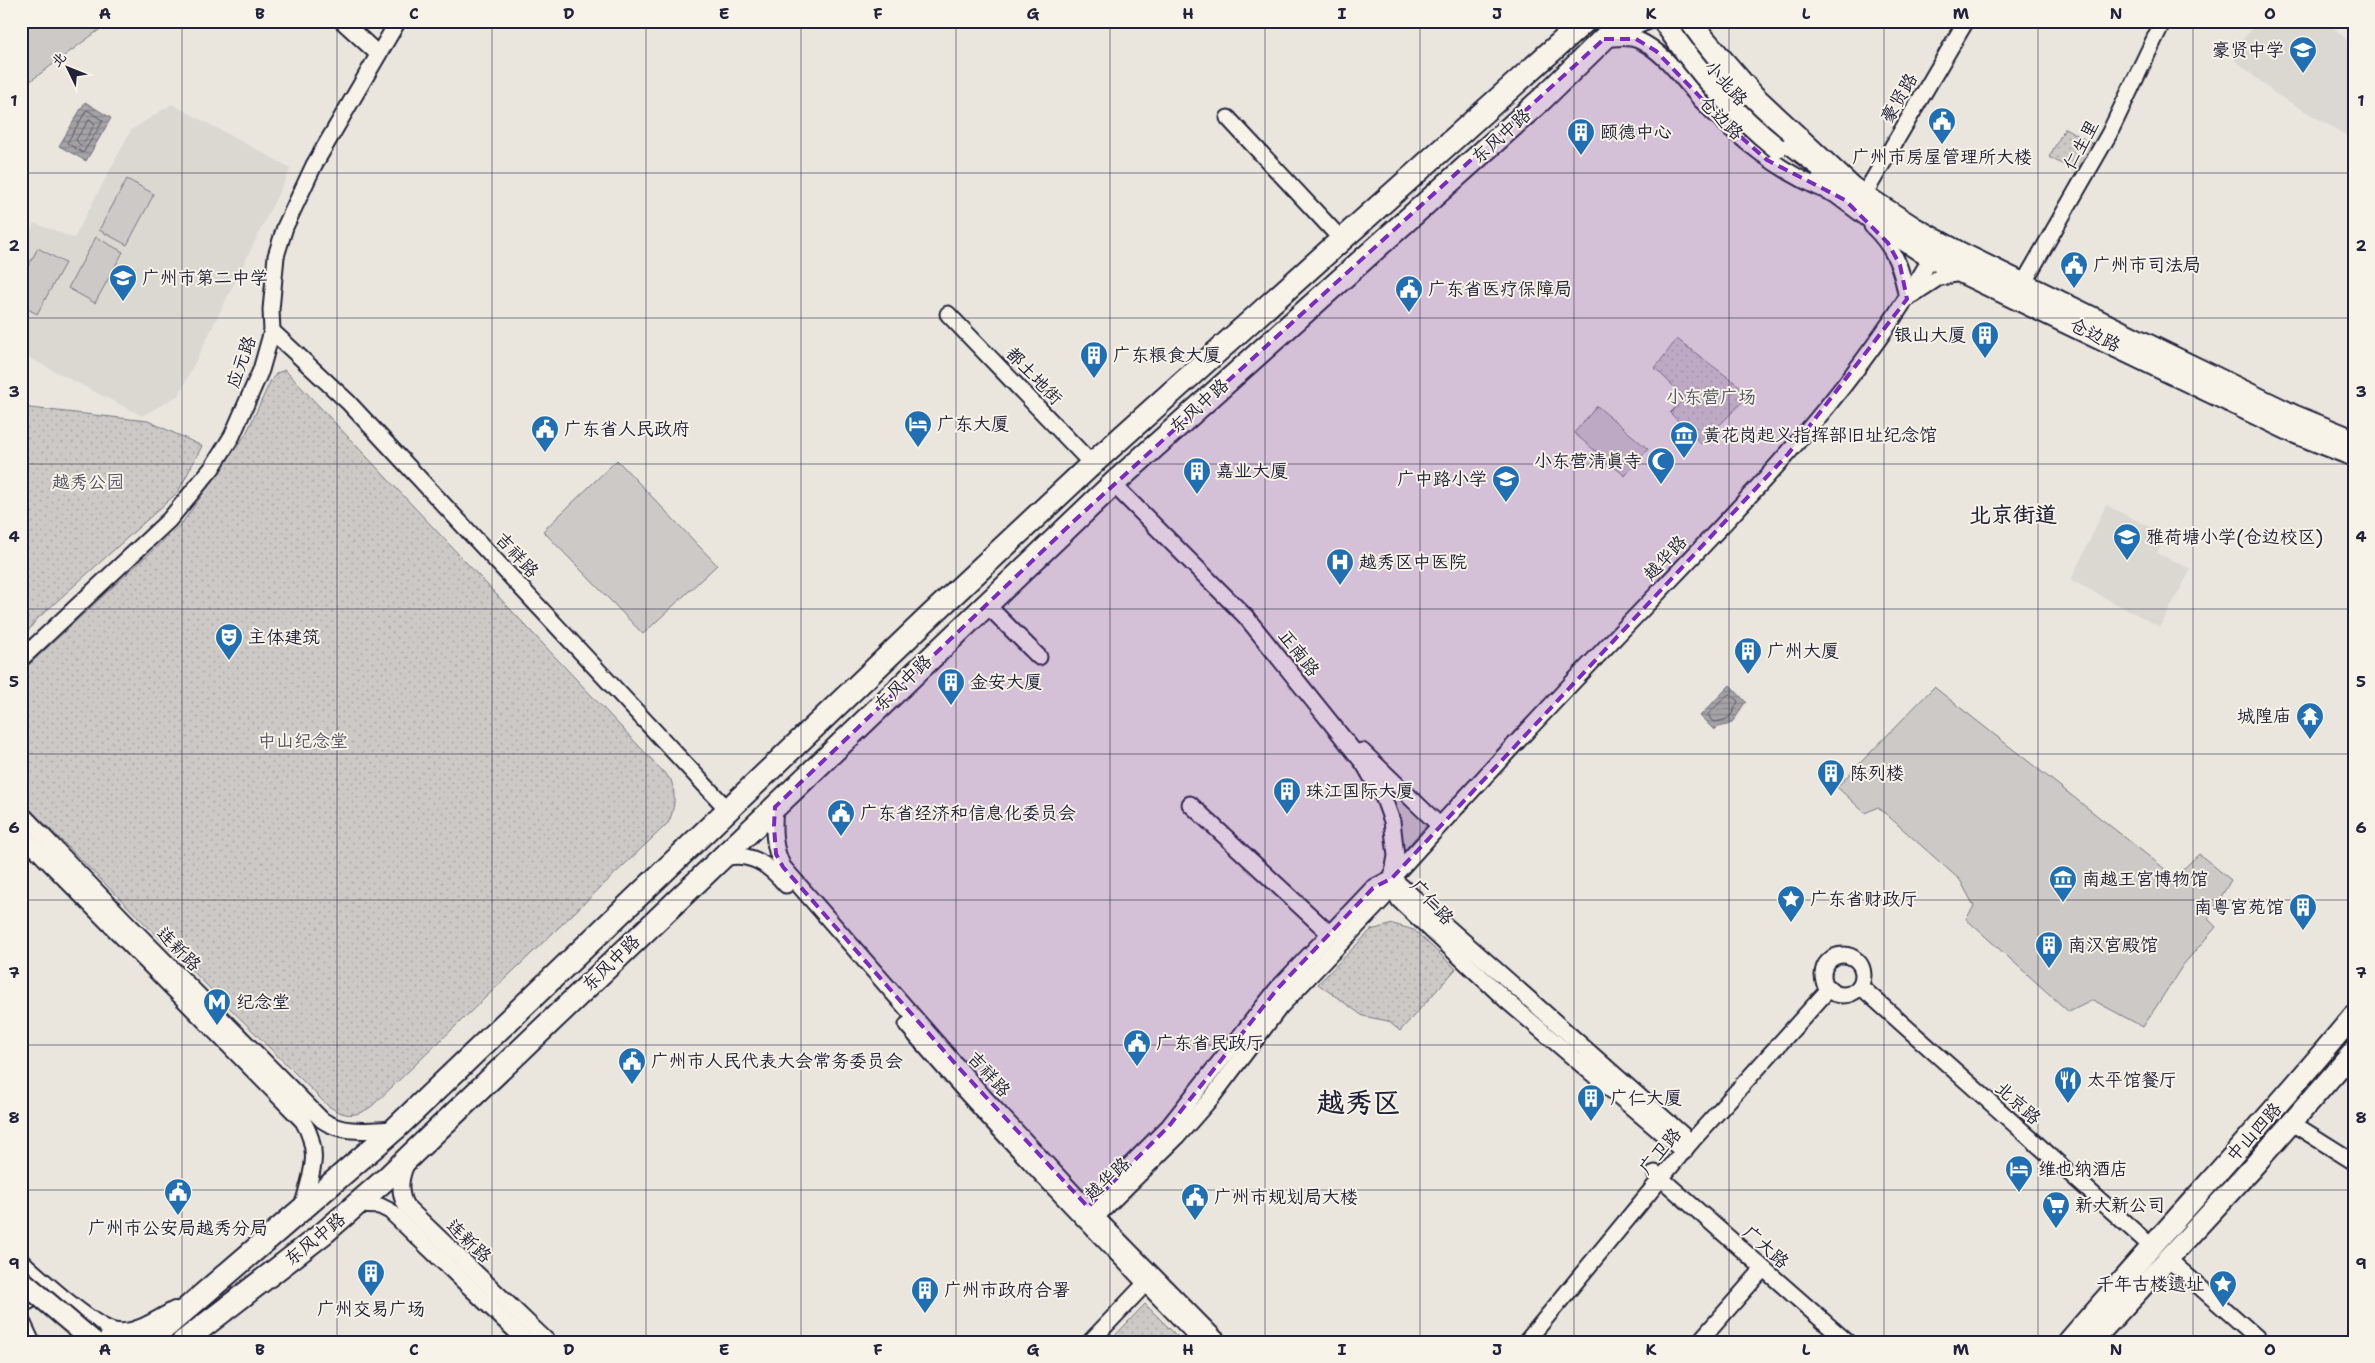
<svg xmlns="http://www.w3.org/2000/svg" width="2375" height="1363" font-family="'Shantell Sans','LXGW WenKai TC',sans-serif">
	<defs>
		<pattern id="park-dots" width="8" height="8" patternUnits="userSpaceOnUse" patternTransform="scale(1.25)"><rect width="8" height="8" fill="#cdc9c6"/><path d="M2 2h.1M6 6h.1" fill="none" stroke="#b0acab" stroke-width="1.8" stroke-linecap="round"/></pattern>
		<pattern id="water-rules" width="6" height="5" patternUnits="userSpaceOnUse" patternTransform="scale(1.25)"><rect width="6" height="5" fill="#a6a3a6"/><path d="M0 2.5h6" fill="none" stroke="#878488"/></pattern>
	</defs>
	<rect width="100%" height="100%" fill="#eae6de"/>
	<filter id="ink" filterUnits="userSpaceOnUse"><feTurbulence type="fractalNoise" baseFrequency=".02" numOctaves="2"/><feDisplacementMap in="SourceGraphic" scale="10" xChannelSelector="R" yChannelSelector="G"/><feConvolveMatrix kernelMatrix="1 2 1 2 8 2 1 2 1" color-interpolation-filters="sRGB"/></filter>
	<g filter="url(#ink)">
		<g fill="#dbd8d2">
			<path d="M2259 21H2327L2354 47V140L2274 93 2229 55Z"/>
			<path d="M172 104 291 168 179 395 142 416 21 354V251L34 223 74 238 131 130Z"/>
			<path d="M2106 505 2166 535 2157 553 2191 569 2160 627 2071 580Z"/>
		</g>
		<g fill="#cdc9c6" stroke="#787680">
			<path d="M21 21H99L103 27 21 88Z"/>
			<path d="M127 179 154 194 127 245 99 230Z"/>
			<path d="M96 237 123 252 95 303 68 288Z"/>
			<path d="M38 248 65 263 37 314 21 305V279Z"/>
			<path d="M1597 406 1648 449 1625 476 1574 433Z"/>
			<path d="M617 460 717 565 643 634 543 531Z"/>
			<path d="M1934 687 2175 877 2199 854 2231 880 2208 919 2216 927 2183 965 2143 1027 2093 1000 2069 1012 1966 919 1974 906 1960 880 1878 807 1865 813 1837 787Z"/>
			<path d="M1383 779 1428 823 1402 853 1400 817Z"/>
		</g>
		<g fill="url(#park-dots)" stroke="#787680">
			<path d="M2065 128 2093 144 2077 172 2049 157Z"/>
			<path d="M1677 339 1750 394 1701 444 1670 413 1685 398 1655 368Z"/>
			<path d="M285 370 671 780C676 794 675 810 668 823L372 1106C355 1118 344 1117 327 1105L21 800V672L182 523 246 434 271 380 277 373Z"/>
			<path d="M21 407 148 421 202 446 178 492 36 620 21 641Z"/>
			<path d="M1393 924 1414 930 1456 969 1400 1031 1388 1021 1363 1016 1318 984 1371 930Z"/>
			<path d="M1145 1304 1183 1342H1109Z"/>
		</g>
		<g fill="url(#water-rules)" stroke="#716f7b">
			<path d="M85 102 111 118 86 161 59 146Z"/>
			<path d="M1730 685 1746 702C1740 708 1739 715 1732 722 1727 727 1719 725 1714 730L1700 716Z"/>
		</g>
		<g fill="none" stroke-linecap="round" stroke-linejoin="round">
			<g stroke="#575666" stroke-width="1">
				<path d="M89 111 103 121 83 153 67 143 86 111Z"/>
				<path d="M90 119 95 124 83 144 80 145 76 140Z"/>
				<path d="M1729 694 1738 701C1731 716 1732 720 1713 722L1708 715Z"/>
			</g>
			<g stroke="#22223b" stroke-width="19">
				<g id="minor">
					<path d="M342 21 378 54"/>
					<path d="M1697 21 1702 32 1756 94 1864 195 1966 21"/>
					<path d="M1617 34 1649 21"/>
					<path d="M1604 39C1615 38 1628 35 1638 40 1665 52 1682 79 1701 100 1740 140 1780 172 1831 193"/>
					<path d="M1228 118 1341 239"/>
					<path d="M1872 226C1894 247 1902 268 1907 299"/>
					<path d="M2023 284 2109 134 2163 21"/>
					<path d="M1912 295 1938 278 1963 272"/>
					<path d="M948 314 1092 464"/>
					<path d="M272 331 348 402 729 811"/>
					<path d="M1113 484 1246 617 1364 764 1384 799 1392 821 1396 856 1392 878 1394 890 1399 900 1507 1001 1684 1152"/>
					<path d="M986 604 1039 657"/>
					<path d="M21 659 169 520 212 468 232 436 261 370 272 331 271 310 276 256 285 227 314 165 398 21"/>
					<path d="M1362 751 1439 825"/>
					<path d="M1190 804 1329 933"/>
					<path d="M775 807C773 829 773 847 783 867L984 1097 1096 1217 1219 1342"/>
					<path d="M21 813 129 925 322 1120C344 1135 370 1130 395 1129"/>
					<path d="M21 834 303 1121C322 1154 311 1174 302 1208"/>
					<path d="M722 858C750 851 768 864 786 885"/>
					<path d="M1392 878 1691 1142"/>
					<circle cx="1843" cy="975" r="20"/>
					<path d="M1860 986 2151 1246"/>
					<path d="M907 1025C1001 1135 1102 1238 1202 1342"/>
					<path d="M2292 1123 2354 1162"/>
					<path d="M408 1161C400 1175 398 1192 406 1206L548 1342"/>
					<path d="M1655 1173 1847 1342"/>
					<path d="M357 1205 380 1206 390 1211 527 1342"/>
					<path d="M1085 1215 1088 1207 1169 1126 1278 988 1373 888 1392 878"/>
					<path d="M1084 1219 1096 1217 1177 1137 1212 1097 1280 1007 1383 899 1392 878C1472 790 1552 703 1634 618 1744 503 1857 389 1935 251"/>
					<path d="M2167 1258 2262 1342"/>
					<path d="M21 1301 25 1303C34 1300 38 1294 39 1285"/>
					<path d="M1090 1342 1145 1284"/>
					<path d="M1526 1342 1691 1142 1829 989"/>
					<path d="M1699 1342 1763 1269"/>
				</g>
			</g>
			<g stroke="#22223b" stroke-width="24">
				<g id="major">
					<path d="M1676 21 1713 71 1760 120 1822 168 1915 228 1959 252 2155 348 2293 415 2354 440"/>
					<path d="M1821 181 1869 217 1931 258 2293 432 2354 456"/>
					<path d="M21 1264C40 1281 95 1333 118 1334 137 1336 158 1321 175 1312"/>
					<path d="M21 1325 29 1342"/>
					<path d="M2068 1342C2162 1232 2262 1127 2354 1015"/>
					<path d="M2091 1342 2251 1169 2354 1051"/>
				</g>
			</g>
			<g stroke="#22223b" stroke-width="26">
				<g id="highway">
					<path d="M148 1342 395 1129 928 618 1092 464 1585 21"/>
					<path d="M183 1342 325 1232 388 1177 1113 484 1542 99 1622 21"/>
				</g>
			</g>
			<use href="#minor" stroke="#f7f3e8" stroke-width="15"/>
			<use href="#major" stroke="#f7f3e8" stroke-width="20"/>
			<use href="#highway" stroke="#f7f3e8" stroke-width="22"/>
			<g stroke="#22223b" stroke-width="24" stroke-linecap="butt">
				<g id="major-bridge">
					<path d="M1663 21C1696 70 1731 111 1777 148"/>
					<path d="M21 1280 94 1342"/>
				</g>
			</g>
			<use href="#major-bridge" stroke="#f7f3e8" stroke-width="20"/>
		</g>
	</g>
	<path fill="#7b2cbf" fill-opacity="0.2" stroke="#7b2cbf" stroke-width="4" stroke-dasharray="10 6" stroke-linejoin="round" d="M1604 39H1636L1656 51 1724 122 1767 160 1845 200 1888 243 1900 265 1907 299 1788 454 1392 878 1373 888 1278 988 1169 1126 1088 1207 959 1068 783 867 776 854 774 826 775 807 1074 521Z"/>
	<path fill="none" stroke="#22223b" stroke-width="1" stroke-opacity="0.55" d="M182 21V1342M337 21V1342M492 21V1342M646 21V1342M801 21V1342M956 21V1342M1110 21V1342M1265 21V1342M1420 21V1342M1574 21V1342M1729 21V1342M1884 21V1342M2038 21V1342M2193 21V1342M21 173H2354M21 318H2354M21 464H2354M21 609H2354M21 754H2354M21 900H2354M21 1045H2354M21 1190H2354"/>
	<defs>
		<g id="school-pin" transform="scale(1.4375)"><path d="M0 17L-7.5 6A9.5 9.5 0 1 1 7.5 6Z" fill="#1f6fb2" stroke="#f7f3e8"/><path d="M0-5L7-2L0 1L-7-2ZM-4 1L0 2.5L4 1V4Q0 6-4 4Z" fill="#fff"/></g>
		<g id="civic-pin" transform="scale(1.4375)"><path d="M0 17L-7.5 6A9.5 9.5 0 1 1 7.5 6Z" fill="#1f6fb2" stroke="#f7f3e8"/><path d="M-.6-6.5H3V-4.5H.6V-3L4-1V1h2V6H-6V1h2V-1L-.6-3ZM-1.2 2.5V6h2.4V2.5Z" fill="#fff"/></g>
		<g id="building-pin" transform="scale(1.4375)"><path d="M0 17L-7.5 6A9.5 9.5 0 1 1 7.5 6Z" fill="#1f6fb2" stroke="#f7f3e8"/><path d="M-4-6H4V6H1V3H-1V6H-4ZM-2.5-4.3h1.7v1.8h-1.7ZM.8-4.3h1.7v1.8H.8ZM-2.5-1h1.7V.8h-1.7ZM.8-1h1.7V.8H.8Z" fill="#fff"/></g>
		<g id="hotel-pin" transform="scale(1.4375)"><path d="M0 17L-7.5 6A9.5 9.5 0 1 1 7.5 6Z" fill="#1f6fb2" stroke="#f7f3e8"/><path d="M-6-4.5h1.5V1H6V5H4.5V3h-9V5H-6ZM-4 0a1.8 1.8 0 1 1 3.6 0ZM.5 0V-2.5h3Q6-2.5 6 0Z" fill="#fff"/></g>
		<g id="museum-pin" transform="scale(1.4375)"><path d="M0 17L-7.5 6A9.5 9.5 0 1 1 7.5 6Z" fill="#1f6fb2" stroke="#f7f3e8"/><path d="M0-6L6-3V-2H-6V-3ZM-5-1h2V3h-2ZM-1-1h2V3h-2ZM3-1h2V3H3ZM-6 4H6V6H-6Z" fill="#fff"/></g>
		<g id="mosque-pin" transform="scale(1.4375)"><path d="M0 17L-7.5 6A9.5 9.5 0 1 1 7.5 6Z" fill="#1f6fb2" stroke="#f7f3e8"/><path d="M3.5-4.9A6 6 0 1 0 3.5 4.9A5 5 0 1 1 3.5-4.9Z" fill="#fff"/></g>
		<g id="hospital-pin" transform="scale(1.4375)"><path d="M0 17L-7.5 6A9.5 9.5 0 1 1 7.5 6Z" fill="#1f6fb2" stroke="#f7f3e8"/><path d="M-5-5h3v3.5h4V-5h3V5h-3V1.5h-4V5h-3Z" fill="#fff"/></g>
		<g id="theatre-pin" transform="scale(1.4375)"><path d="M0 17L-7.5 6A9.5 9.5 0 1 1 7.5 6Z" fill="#1f6fb2" stroke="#f7f3e8"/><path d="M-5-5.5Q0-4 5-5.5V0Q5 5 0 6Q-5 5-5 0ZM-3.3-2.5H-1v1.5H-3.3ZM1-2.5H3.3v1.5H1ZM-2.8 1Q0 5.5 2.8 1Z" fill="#fff"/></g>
		<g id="temple-pin" transform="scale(1.4375)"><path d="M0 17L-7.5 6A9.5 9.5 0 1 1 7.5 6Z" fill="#1f6fb2" stroke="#f7f3e8"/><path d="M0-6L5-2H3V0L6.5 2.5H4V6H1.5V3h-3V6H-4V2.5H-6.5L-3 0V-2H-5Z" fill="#fff"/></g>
		<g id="sight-pin" transform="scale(1.4375)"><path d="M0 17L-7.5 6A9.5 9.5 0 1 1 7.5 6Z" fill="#1f6fb2" stroke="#f7f3e8"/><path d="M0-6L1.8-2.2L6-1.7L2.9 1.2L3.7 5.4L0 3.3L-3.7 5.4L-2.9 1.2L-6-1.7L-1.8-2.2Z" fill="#fff"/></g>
		<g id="metro-pin" transform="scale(1.4375)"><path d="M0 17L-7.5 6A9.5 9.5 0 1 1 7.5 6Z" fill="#1f6fb2" stroke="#f7f3e8"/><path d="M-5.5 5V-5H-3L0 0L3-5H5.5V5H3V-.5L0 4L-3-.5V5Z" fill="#fff"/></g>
		<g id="restaurant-pin" transform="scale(1.4375)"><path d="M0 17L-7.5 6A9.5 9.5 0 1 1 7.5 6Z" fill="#1f6fb2" stroke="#f7f3e8"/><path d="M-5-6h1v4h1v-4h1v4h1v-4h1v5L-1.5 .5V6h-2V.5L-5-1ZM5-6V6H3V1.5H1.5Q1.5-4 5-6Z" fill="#fff"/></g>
		<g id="supermarket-pin" transform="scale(1.4375)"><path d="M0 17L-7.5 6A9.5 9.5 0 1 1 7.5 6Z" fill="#1f6fb2" stroke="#f7f3e8"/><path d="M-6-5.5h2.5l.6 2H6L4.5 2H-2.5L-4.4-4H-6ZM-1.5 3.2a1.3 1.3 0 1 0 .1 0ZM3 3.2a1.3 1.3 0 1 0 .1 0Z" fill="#fff"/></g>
	</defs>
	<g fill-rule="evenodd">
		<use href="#school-pin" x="2303" y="50"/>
		<use href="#civic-pin" x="1942" y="121"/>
		<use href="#building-pin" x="1581" y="132"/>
		<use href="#civic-pin" x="2074" y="265"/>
		<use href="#school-pin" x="123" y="278"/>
		<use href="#civic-pin" x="1409" y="289"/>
		<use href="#building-pin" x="1985" y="335"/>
		<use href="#building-pin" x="1094" y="355"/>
		<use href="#hotel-pin" x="918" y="424"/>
		<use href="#civic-pin" x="545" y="429"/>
		<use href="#museum-pin" x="1684" y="435"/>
		<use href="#mosque-pin" x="1661" y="461"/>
		<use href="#building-pin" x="1197" y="471"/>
		<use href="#school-pin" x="1506" y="479"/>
		<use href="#school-pin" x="2127" y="537"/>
		<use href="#hospital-pin" x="1340" y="562"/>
		<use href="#theatre-pin" x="229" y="637"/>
		<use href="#building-pin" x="1748" y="651"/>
		<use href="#building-pin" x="951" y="682"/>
		<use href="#temple-pin" x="2310" y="716"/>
		<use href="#building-pin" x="1831" y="773"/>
		<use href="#building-pin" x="1287" y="791"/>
		<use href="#civic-pin" x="841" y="813"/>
		<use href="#museum-pin" x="2063" y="879"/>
		<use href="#sight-pin" x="1791" y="899"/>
		<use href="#building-pin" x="2303" y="907"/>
		<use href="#building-pin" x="2049" y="945"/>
		<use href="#metro-pin" x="217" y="1002"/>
		<use href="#civic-pin" x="1137" y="1043"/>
		<use href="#civic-pin" x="632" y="1061"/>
		<use href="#restaurant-pin" x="2068" y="1080"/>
		<use href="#building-pin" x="1591" y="1098"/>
		<use href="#hotel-pin" x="2019" y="1169"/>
		<use href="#civic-pin" x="178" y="1192"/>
		<use href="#civic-pin" x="1195" y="1197"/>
		<use href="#supermarket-pin" x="2056" y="1205"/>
		<use href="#building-pin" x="371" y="1273"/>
		<use href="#sight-pin" x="2223" y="1284"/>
		<use href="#building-pin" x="925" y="1290"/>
	</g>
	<g text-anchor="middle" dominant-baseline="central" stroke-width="4" stroke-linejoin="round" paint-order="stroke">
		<g font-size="18" fill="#22223b" stroke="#f7f3e8" text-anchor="start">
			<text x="2284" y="50" text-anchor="end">豪贤中学</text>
			<text x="1600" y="132">颐德中心</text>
			<text x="1942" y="157" text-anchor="middle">广州市房屋管理所大楼</text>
			<text x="2093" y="265">广州市司法局</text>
			<text x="142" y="278">广州市第二中学</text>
			<text x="1428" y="289">广东省医疗保障局</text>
			<text x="1966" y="335" text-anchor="end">银山大厦</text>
			<text x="1113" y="355">广东粮食大厦</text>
			<text x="937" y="424">广东大厦</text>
			<text x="564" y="429">广东省人民政府</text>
			<text x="1703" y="435">黄花岗起义指挥部旧址纪念馆</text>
			<text x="1642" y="461" text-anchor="end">小东营清真寺</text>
			<text x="1216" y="471">嘉业大厦</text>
			<text x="1487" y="479" text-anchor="end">广中路小学</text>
			<text x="2146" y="537">雅荷塘小学(仓边校区)</text>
			<text x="1359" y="562">越秀区中医院</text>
			<text x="248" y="637">主体建筑</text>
			<text x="1767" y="651">广州大厦</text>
			<text x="970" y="682">金安大厦</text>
			<text x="2291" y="716" text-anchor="end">城隍庙</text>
			<text x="1850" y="773">陈列楼</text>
			<text x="1306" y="791">珠江国际大厦</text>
			<text x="860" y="813">广东省经济和信息化委员会</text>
			<text x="2082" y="879">南越王宫博物馆</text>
			<text x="1810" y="899">广东省财政厅</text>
			<text x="2284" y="907" text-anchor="end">南粤宫苑馆</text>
			<text x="2068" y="945">南汉宫殿馆</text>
			<text x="236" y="1002">纪念堂</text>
			<text x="1156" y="1043">广东省民政厅</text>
			<text x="651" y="1061">广州市人民代表大会常务委员会</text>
			<text x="2087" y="1080">太平馆餐厅</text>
			<text x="1610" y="1098">广仁大厦</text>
			<text x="2038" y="1169">维也纳酒店</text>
			<text x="1214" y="1197">广州市规划局大楼</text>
			<text x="2075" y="1205">新大新公司</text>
			<text x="178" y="1228" text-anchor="middle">广州市公安局越秀分局</text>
			<text x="2204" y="1284" text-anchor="end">千年古楼遗址</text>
			<text x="944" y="1290">广州市政府合署</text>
			<text x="371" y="1309" text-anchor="middle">广州交易广场</text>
		</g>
		<g font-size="18" fill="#22223b" stroke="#f7f3e8">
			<text transform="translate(1726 83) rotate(48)">小北路</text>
			<text transform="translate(1899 98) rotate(-60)">豪贤路</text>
			<text transform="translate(1721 118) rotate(44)">仓边路</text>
			<text transform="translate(1501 136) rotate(-42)">东风中路</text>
			<text transform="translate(2081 145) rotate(-61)">仁生里</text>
			<text transform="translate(2095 335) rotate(26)">仓边路</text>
			<text transform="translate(241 362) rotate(-70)">应元路</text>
			<text transform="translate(1034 376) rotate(46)">都土地街</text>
			<text transform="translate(1199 406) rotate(-42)">东风中路</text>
			<text transform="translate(517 555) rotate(47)">吉祥路</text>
			<text transform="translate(1665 558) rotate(-47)">越华路</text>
			<text transform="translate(1299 653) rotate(52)">正南路</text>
			<text transform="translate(903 683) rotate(-44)">东风中路</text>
			<text transform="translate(1432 902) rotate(47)">广仁路</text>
			<text transform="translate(179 949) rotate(45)">连新路</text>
			<text transform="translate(611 963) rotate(-44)">东风中路</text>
			<text transform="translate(989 1074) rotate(48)">吉祥路</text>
			<text transform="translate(2018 1103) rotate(42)">北京路</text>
			<text transform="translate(2254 1132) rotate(-48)">中山四路</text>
			<text transform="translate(1660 1151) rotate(-50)">广卫路</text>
			<text transform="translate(1107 1179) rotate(-43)">越华路</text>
			<text transform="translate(315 1239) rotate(-39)">东风中路</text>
			<text transform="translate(469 1241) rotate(43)">连新路</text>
			<text transform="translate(1766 1247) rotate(41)">广大路</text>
		</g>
		<g font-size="18" fill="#555465" stroke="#f7f3e8">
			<text x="1711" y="397">小东营广场</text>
			<text x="88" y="482">越秀公园</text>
			<text x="303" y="741">中山纪念堂</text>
		</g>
		<g font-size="22" font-weight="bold" fill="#22223b" stroke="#f7f3e8">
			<text x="2013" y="514">北京街道</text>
		</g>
		<g font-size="28" font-weight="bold" fill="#22223b" stroke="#f7f3e8">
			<text x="1359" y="1102">越秀区</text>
		</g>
	</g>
	<rect width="2375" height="1363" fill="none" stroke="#f7f3e8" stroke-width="55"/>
	<g transform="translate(68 68) rotate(313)" stroke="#f7f3e8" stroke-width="4" paint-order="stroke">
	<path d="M0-4L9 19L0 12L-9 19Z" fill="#22223b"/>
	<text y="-8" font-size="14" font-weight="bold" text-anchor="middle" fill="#22223b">北</text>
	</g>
	<rect x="28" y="28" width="2320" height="1308" fill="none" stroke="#22223b" stroke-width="2"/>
	<g font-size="16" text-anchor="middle" font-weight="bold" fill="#22223b">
		<text x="105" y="19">A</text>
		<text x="260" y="19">B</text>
		<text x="414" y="19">C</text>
		<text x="569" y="19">D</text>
		<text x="724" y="19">E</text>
		<text x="878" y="19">F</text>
		<text x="1033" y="19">G</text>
		<text x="1188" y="19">H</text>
		<text x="1342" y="19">I</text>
		<text x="1497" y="19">J</text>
		<text x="1651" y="19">K</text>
		<text x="1806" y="19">L</text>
		<text x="1961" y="19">M</text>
		<text x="2116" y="19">N</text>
		<text x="2270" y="19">O</text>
		<text x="14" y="106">1</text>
		<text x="2361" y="106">1</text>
		<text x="14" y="251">2</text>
		<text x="2361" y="251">2</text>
		<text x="14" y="397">3</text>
		<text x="2361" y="397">3</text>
		<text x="14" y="542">4</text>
		<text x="2361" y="542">4</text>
		<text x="14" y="687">5</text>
		<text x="2361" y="687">5</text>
		<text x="14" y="833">6</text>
		<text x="2361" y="833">6</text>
		<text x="14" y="978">7</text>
		<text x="2361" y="978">7</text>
		<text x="14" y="1123">8</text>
		<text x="2361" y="1123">8</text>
		<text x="14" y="1269">9</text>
		<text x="2361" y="1269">9</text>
		<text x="105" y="1355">A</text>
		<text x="260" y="1355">B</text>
		<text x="414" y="1355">C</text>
		<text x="569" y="1355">D</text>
		<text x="724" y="1355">E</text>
		<text x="878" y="1355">F</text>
		<text x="1033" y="1355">G</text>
		<text x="1188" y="1355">H</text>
		<text x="1342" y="1355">I</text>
		<text x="1497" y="1355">J</text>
		<text x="1651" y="1355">K</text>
		<text x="1806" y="1355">L</text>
		<text x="1961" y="1355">M</text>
		<text x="2116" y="1355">N</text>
		<text x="2270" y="1355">O</text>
	</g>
</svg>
